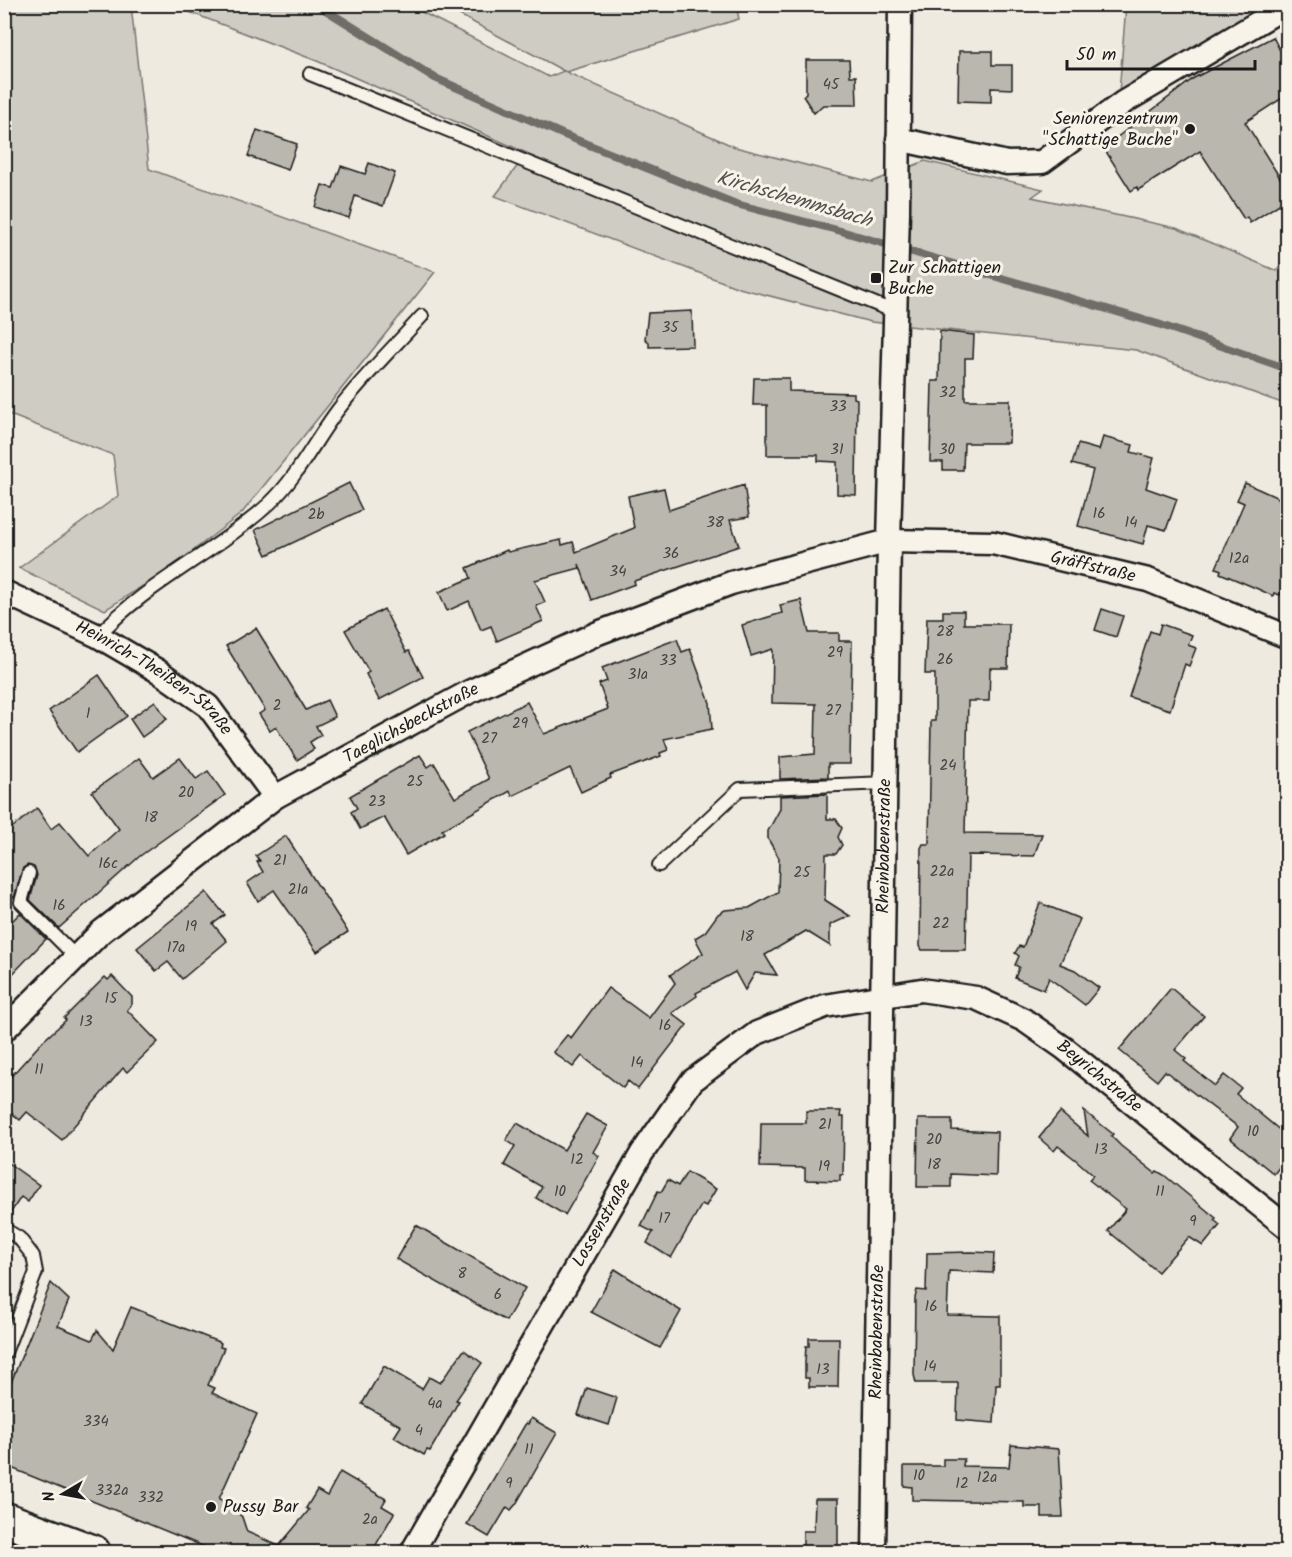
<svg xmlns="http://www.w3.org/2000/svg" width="1292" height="1557" font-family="Kalam,sans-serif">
	<rect width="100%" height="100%" fill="#eeeae0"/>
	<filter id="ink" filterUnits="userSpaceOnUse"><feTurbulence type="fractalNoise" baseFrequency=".0167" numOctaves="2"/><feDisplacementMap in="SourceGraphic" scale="12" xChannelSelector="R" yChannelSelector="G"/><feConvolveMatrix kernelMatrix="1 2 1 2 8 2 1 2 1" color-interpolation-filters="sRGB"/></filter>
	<g filter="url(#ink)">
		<g fill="#cfccc3" stroke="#767470" stroke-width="1.5">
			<path d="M4 5H131L149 169 435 272 242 513 168 570 105 610 19 568 118 496 113 455 5 413Z"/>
			<path d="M171 5H408L549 77 564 71 441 5H736L739 19 566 72 735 147 872 182 925 161 1043 189 1032 197 1176 228 1277 271 1287 254V405L1136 350 871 322 739 288 495 196 527 153 317 61Z"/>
			<path d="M1126 5H1266L1119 93Z"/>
		</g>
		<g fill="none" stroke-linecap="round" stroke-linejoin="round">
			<path stroke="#6f6d69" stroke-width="8" d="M316 4 435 78 562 134 736 204 841 231 1158 324 1288 369"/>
		</g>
		<g fill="#bab7af" stroke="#1c1c1c" stroke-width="1.5">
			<path d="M1273 37 1287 64V95L1245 122 1287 189V199L1250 223 1247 217 1244 219 1200 151 1138 190 1137 187 1131 191 1105 150 1109 147 1107 145 1194 78Z"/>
			<path d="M959 51H992V65H1012V89L991 88V102L958 101Z"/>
			<path d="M806 60H849L850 76H856L857 105H823L814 113 803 96 806 93Z"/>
			<path d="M257 130 297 144 288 170 248 156Z"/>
			<path d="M369 163 395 173 383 206 355 196 349 218 315 207 322 185 333 188 341 166 365 174Z"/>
			<path d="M692 311 693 346 649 347V342L645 339 648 313Z"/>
			<path d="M940 331 974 335 973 358H965V400H1010L1009 443H964L963 470H943V462H930L932 381H939Z"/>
			<path d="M754 378H789V391L854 393V398L857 399 856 495 837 494V462L818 461V455H767V405H753Z"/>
			<path d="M1103 437 1133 445 1131 452 1154 458 1146 488 1177 499 1166 530 1148 525 1143 544 1078 526 1093 470 1072 464 1078 444 1099 450Z"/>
			<path d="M349 483 362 510 267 555 255 530Z"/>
			<path d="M1245 483 1287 502V577L1280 595 1274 593 1273 596 1258 589 1220 573 1221 570 1216 568 1244 503 1237 500Z"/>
			<path d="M744 485 749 517 730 520 739 546 634 581 635 584 592 600 579 564 580 568 535 580 545 602 536 606 543 621 497 641 491 626 481 630 469 601 447 611 439 592 471 578 467 568 507 550 508 552 561 540 562 545 573 542 576 552 634 528 628 496 664 488 669 510Z"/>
			<path d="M801 600 809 633H839V641H852L850 764H828V777L780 779V757L815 754 816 704 772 703 773 649 751 656 742 625 782 613 780 605Z"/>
			<path d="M384 609 406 652 409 651 423 677 379 700 366 674 369 672 345 630Z"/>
			<path d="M1102 609 1123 616 1116 637 1095 630Z"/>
			<path d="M943 611H964V624H1009L1008 668H990L989 701H968L965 833 1042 834 1034 856 968 855 966 950H922L920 946 921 848 923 844H929L931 721H935V674H925L927 618H943Z"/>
			<path d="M1161 624 1192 635 1188 645 1196 648 1189 666 1185 664 1170 710 1129 697 1150 631 1158 634Z"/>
			<path d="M256 628 306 710 327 700 335 717 316 726 321 735 310 742 314 749 297 760 276 727 270 731 259 714 265 710 226 646Z"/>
			<path d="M677 639 682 652 690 649 710 703 712 729 664 739 668 750 660 753 661 756 610 775 611 778 581 792 570 768 512 796 510 791 442 830 444 833 406 855 384 817 360 829 351 812 357 808 350 796 420 755 428 767 434 763 455 798 489 779 467 732 527 702 544 734 608 709 599 684 607 681 602 668Z"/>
			<path d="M99 675 127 716 77 752 49 711Z"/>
			<path d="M155 701 167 719 142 737 130 719Z"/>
			<path d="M139 758 153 777 180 758 196 779 208 771 225 795 140 856 59 928 30 900 37 875 34 867 28 865 23 868 14 898 4 888V834L37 808 51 829 60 822 89 856 119 829 92 792Z"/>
			<path d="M827 794V819H836L842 828 838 837 842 845 836 854H826L825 900 850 916 830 925V946L806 931 765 955 777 975 755 973 745 990 735 972 696 993 697 996 672 1013 687 1025 638 1089 628 1081 623 1088 582 1056 573 1067 553 1052 567 1035 571 1038 608 988 649 1018 675 983 670 975 703 953 695 938 705 932 718 914 725 910 749 908 778 892 779 858 768 839V831L780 809V796Z"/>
			<path d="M286 836 348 932 317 952 274 890 258 901 247 883 263 872 257 862 260 861 256 856Z"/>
			<path d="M206 892 225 915 213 924 227 941 182 979 168 962 156 971 137 948Z"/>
			<path d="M1040 903 1080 919 1060 964 1075 970 1099 988 1085 1005 1049 978 1044 990 1015 978 1019 967 1015 965 1019 956 1015 953 1019 946 1023 947Z"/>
			<path d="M20 913 46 939 4 983V929Z"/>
			<path d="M112 976 132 997V1004L127 1010 158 1042 127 1072 123 1068 62 1140 27 1112 20 1120 4 1107V1084L43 1041 66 1020 64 1018 105 977 108 980Z"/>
			<path d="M1171 988 1204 1016 1175 1050 1186 1059 1184 1061 1215 1086 1224 1075 1241 1088 1236 1094 1287 1136V1157L1274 1174 1230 1138 1238 1127 1165 1071 1157 1081 1119 1050Z"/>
			<path d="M806 1111H841L840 1117H844L843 1175H840V1181L805 1180V1168L760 1167 761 1123H806Z"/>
			<path d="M1084 1111 1113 1134 1111 1136 1121 1146 1155 1173 1157 1171 1164 1175 1216 1218 1214 1220 1220 1225 1203 1246 1189 1237 1158 1272 1108 1231 1126 1209 1089 1180 1093 1175 1076 1160 1058 1146 1054 1151 1039 1138 1060 1112 1088 1136Z"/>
			<path d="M586 1114 608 1126 593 1152 599 1156 565 1215 536 1198 542 1187 504 1165 515 1146 506 1140 517 1123 564 1150Z"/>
			<path d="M918 1119H952V1130L997 1132 996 1176 951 1174V1187H917Z"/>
			<path d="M4 1160 39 1185 28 1202 21 1197 5 1221Z"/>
			<path d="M687 1172 716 1189 706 1206 702 1204 671 1258 647 1243 653 1232 641 1226 658 1191 661 1192 668 1180 678 1186Z"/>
			<path d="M416 1225 525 1288 506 1321 396 1259Z"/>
			<path d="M971 1252 994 1253 993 1273 949 1271 947 1315 1000 1316V1385H996L994 1423 957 1420 958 1383H916L914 1375 915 1298 917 1290 926 1291 927 1253Z"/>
			<path d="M615 1269 681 1311 660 1348 591 1312Z"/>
			<path d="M51 1283 69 1300 58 1326 92 1340 97 1330 113 1349 131 1307 221 1343 220 1347 224 1348 208 1385 215 1388 212 1393 257 1414 219 1499 234 1506 233 1508 242 1517 247 1532 279 1546 309 1510 306 1508 317 1490 327 1496 340 1472 386 1499 382 1506 394 1513 372 1552H217L4 1465V1400Z"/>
			<path d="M809 1338H839L838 1387H809V1378H805V1362L806 1346H809Z"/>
			<path d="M464 1350 482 1363 456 1400 459 1401 430 1451 427 1450 424 1455 394 1437 401 1426 362 1404 384 1366 422 1389 429 1377 440 1383Z"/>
			<path d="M587 1388 617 1398 609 1425 578 1415Z"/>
			<path d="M531 1418 557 1433 516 1504 511 1510 507 1507 489 1537 467 1524 526 1423 528 1424Z"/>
			<path d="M1011 1445 1059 1449 1063 1517H1042V1507H1024V1502L912 1500V1487L904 1486V1466H943V1459H964L963 1466 1009 1467Z"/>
			<path d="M815 1499H838V1552H803V1531H814Z"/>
		</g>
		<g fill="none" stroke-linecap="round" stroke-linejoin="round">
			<g stroke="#1c1c1c" stroke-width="16">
				<g id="lane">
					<path d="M310 74 895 312"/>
					<path d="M98 636C147 582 217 552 270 503 298 476 314 442 337 411 362 378 394 347 422 316"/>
					<path d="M659 865 740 789 886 783"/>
					<path d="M29 873 21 902 76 957"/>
					<path d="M4 1229 19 1238 33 1256 36 1272 4 1355"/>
				</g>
			</g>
			<g stroke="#1c1c1c" stroke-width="27">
				<g id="street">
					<path d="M898 139 1007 163 1042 162 1124 102 1288 5"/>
					<path id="s1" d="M4 592 98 636 158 671 208 706 275 797"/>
					<path id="s2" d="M4 1030 101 932 275 797 469 692 598 633 731 583 889 541 993 543 1148 580 1288 637"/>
					<path id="s3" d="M412 1552 642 1153 692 1081 757 1033 825 1006 921 990 976 998 1024 1020 1064 1048 1288 1228"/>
					<path id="s4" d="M874 1552 889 541 898 212 900 4"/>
				</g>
			</g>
			<g stroke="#1c1c1c" stroke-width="38">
				<path id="secondary" d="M4 1519 93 1552"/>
			</g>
			<use href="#lane" stroke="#f7f3e8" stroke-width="12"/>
			<use href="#street" stroke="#f7f3e8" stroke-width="22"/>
			<use href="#secondary" stroke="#f7f3e8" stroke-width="33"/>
		</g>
	</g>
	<g fill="#1c1c1c" stroke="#f7f3e8" stroke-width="2">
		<circle cx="1190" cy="129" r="6"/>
		<rect x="870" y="272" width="12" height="12" rx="3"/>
		<circle cx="211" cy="1507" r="6"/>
	</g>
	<g text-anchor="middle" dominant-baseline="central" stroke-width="6" stroke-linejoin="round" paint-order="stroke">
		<g font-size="15" fill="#444341">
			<text x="831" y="85">45</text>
			<text x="670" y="328">35</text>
			<text x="948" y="393">32</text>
			<text x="838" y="407">33</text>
			<text x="837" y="450">31</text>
			<text x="947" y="450">30</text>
			<text x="1099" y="514">16</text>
			<text x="316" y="515">2b</text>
			<text x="715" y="523">38</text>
			<text x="1131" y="523">14</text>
			<text x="671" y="554">36</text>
			<text x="1239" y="559">12a</text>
			<text x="618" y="572">34</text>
			<text x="945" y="632">28</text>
			<text x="835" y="653">29</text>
			<text x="945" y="660">26</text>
			<text x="668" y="661">33</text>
			<text x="638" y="675">31a</text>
			<text x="277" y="706">2</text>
			<text x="833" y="711">27</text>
			<text x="88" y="714">1</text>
			<text x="520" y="724">29</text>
			<text x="489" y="739">27</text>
			<text x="948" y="766">24</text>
			<text x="415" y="782">25</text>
			<text x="186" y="793">20</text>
			<text x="377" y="802">23</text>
			<text x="151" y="818">18</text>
			<text x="280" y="861">21</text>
			<text x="108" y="864">16c</text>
			<text x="942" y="872">22a</text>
			<text x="802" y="873">25</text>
			<text x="298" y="890">21a</text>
			<text x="59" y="906">16</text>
			<text x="941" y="924">22</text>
			<text x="191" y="927">19</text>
			<text x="747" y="937">18</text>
			<text x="176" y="948">17a</text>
			<text x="111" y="999">15</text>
			<text x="86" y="1022">13</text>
			<text x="665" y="1026">16</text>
			<text x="637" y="1063">14</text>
			<text x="39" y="1070">11</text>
			<text x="825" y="1125">21</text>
			<text x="1253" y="1132">10</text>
			<text x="934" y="1140">20</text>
			<text x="1101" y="1150">13</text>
			<text x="577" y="1160">12</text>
			<text x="934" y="1165">18</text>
			<text x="824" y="1167">19</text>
			<text x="560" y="1192">10</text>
			<text x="1160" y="1192">11</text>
			<text x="664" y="1219">17</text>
			<text x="1193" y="1222">9</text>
			<text x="462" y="1274">8</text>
			<text x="498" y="1295">6</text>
			<text x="931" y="1307">16</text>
			<text x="930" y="1367">14</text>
			<text x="823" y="1370">13</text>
			<text x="435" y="1404">4a</text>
			<text x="96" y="1422">334</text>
			<text x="419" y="1431">4</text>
			<text x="529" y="1450">11</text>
			<text x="919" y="1476">10</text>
			<text x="987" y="1478">12a</text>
			<text x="509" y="1484">9</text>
			<text x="962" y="1484">12</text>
			<text x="112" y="1491">332a</text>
			<text x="151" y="1498">332</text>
			<text x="370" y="1520">2a</text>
		</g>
		<g font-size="18" fill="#1c1c1c" stroke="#f7f3e8" text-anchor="start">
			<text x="1178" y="119" text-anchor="end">Seniorenzentrum<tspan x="1178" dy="21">"Schattige Buche"</tspan></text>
			<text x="888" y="268">Zur Schattigen<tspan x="888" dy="21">Buche</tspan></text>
			<text x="223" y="1507">Pussy Bar</text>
		</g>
		<g font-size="18" fill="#1c1c1c" stroke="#f7f3e8">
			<text stroke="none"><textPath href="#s2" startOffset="1233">Gräffstraße</textPath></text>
			<text stroke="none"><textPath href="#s1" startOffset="174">Heinrich-Theißen-Straße</textPath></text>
			<text stroke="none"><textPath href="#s2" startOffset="513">Taeglichsbeckstraße</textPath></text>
			<text stroke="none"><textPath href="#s4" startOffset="706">Rheinbabenstraße</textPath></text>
			<text stroke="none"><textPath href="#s3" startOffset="1002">Beyrichstraße</textPath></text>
			<text stroke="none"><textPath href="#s3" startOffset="380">Lossenstraße</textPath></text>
			<text stroke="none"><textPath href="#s4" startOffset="220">Rheinbabenstraße</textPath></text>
		</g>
		<g font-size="20" font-style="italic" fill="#535250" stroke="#f7f3e8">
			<text transform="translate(794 200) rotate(16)">Kirchschemmsbach</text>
		</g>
	</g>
	<rect width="1292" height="1557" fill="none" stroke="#f7f3e8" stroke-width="24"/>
	<rect x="12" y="12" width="1268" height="1533" fill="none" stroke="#1c1c1c" stroke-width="2" filter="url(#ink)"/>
	<g transform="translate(63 1494) rotate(260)" stroke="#f7f3e8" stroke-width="4.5" paint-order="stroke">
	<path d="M0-4.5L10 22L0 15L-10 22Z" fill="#1c1c1c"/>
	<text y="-9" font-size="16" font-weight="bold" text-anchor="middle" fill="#1c1c1c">N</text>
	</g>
	<path d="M1067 60v9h188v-9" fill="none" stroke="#1c1c1c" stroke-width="3"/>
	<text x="1076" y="60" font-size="18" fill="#1c1c1c" stroke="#f7f3e8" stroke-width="4.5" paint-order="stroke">50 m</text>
</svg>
